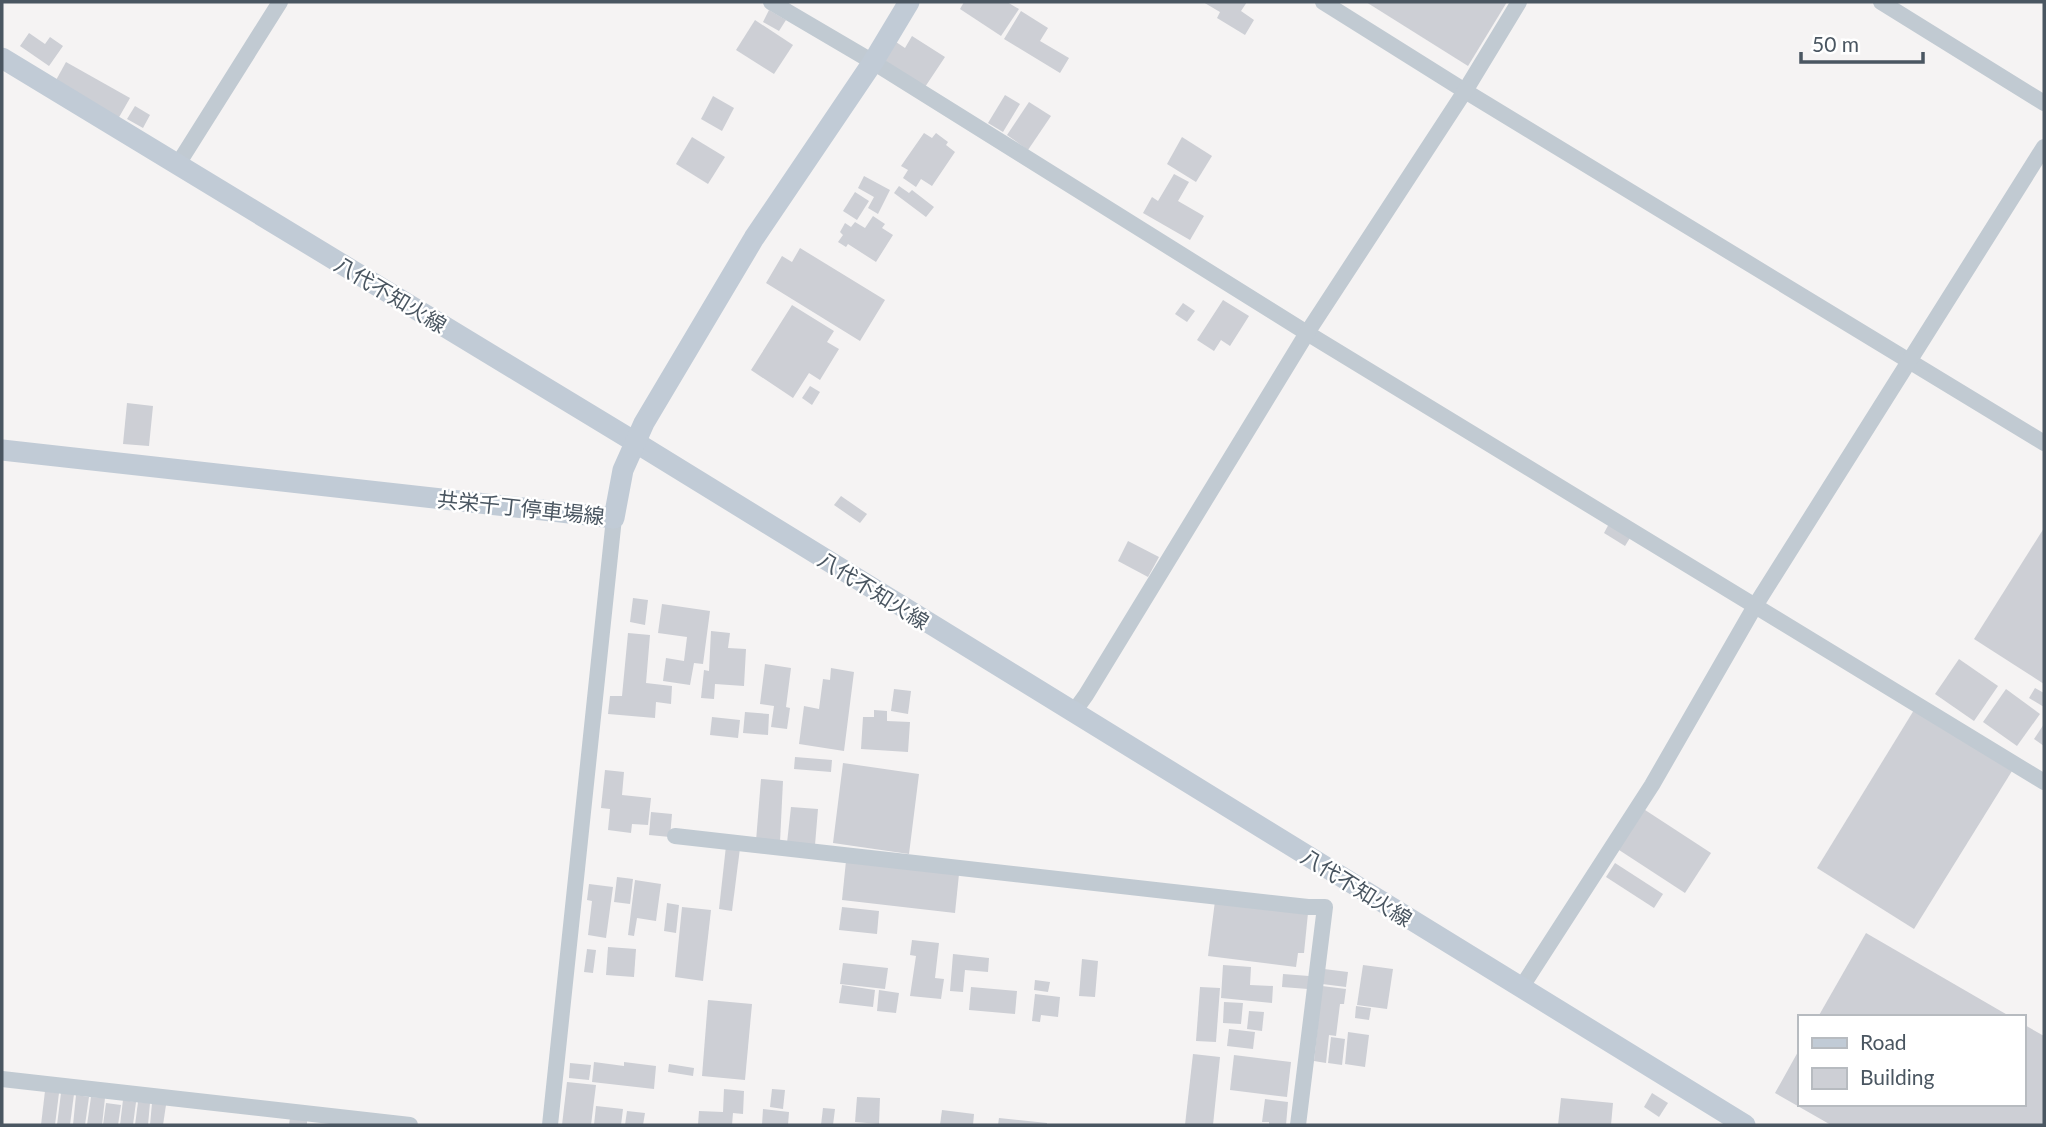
<svg xmlns="http://www.w3.org/2000/svg" width="2046" height="1127" font-family="Lato,'Noto Sans JP',sans-serif">
	<rect width="100%" height="100%" fill="#f5f3f3"/>
	<g fill="#cdcfd5">
		<path d="M964 2H1007L1019 9 1001 36 960 9Z"/>
		<path d="M1203 2H1247L1241 11 1254 20 1245 35 1217 18 1220 12Z"/>
		<path d="M1366 2H1507L1468 66Z"/>
		<path d="M769 10 786 20 779 31 763 22Z"/>
		<path d="M1021 11 1048 28 1040 41 1069 58 1060 73 1004 39Z"/>
		<path d="M755 20 793 45 774 74 736 50Z"/>
		<path d="M29 33 45 44 50 37 63 46 49 66 20 46Z"/>
		<path d="M912 36 945 57 925 87 884 60 896 42 905 48Z"/>
		<path d="M66 62 130 98 118 119 55 82Z"/>
		<path d="M1005 95 1020 104 1003 132 988 123Z"/>
		<path d="M713 96 734 108 722 131 701 119Z"/>
		<path d="M1029 102 1051 116 1028 150 1007 135Z"/>
		<path d="M135 106 150 115 143 128 127 119Z"/>
		<path d="M924 133 932 138 936 133 948 142 946 145 955 152 932 186 921 179 916 187 903 178 908 170 901 166Z"/>
		<path d="M692 137 725 157 708 184 676 164Z"/>
		<path d="M1182 137 1212 156 1196 182 1167 164Z"/>
		<path d="M1174 174 1189 182 1178 201 1204 216 1190 240 1143 213 1152 197 1158 201Z"/>
		<path d="M864 176 890 190 878 214 868 208 874 197 858 188Z"/>
		<path d="M899 186 909 193 912 190 934 207 926 217 894 193Z"/>
		<path d="M855 192 869 201 857 220 843 211Z"/>
		<path d="M873 216 885 224 882 228 893 235 876 262 848 244 846 247 838 242 843 235 840 232 845 223 851 227 855 222 865 228Z"/>
		<path d="M800 248 885 300 860 341 766 283 782 256 792 262Z"/>
		<path d="M1223 300 1249 316 1230 346 1221 340 1214 351 1197 340Z"/>
		<path d="M1183 303 1195 311 1187 322 1175 314Z"/>
		<path d="M792 305 834 331 827 342 839 349 820 380 809 373 793 398 751 370Z"/>
		<path d="M810 386 820 392 812 405 802 398Z"/>
		<path d="M127 403 153 406 149 446 123 444Z"/>
		<path d="M841 496 867 514 860 523 834 505Z"/>
		<path d="M1611 520 1633 533 1625 546 1604 533Z"/>
		<path d="M2044 528V684L1974 639Z"/>
		<path d="M1128 541 1159 557 1148 577 1118 561Z"/>
		<path d="M633 598 648 600 645 625 630 622Z"/>
		<path d="M662 604 710 611 703 664 694 663 690 685 663 681 666 658 684 661 687 637 658 633Z"/>
		<path d="M711 631 730 633 728 648 746 649 744 686 715 684 714 699 701 698 704 670 709 671Z"/>
		<path d="M628 633 650 635 646 683 672 686 671 704 656 702 655 718 608 714 610 696H622Z"/>
		<path d="M1959 659 1998 686 1974 721 1935 694Z"/>
		<path d="M765 664 791 668 786 707 790 708 787 729 771 727 774 706 760 704Z"/>
		<path d="M831 668 854 672 844 751 799 744 804 706 819 709 823 679 830 680Z"/>
		<path d="M2035 688 2044 693V707L2029 698Z"/>
		<path d="M894 689 911 691 908 714 891 711Z"/>
		<path d="M2006 689 2040 714 2017 746 1983 722Z"/>
		<path d="M874 710 887 711V721L910 722 908 752 861 749 863 717H874Z"/>
		<path d="M1914 710 2012 771 1914 929 1817 868Z"/>
		<path d="M745 712 769 714 768 735 743 733Z"/>
		<path d="M712 717 740 720 738 738 710 735Z"/>
		<path d="M2044 724V746L2034 739Z"/>
		<path d="M795 757 832 760 831 772 794 769Z"/>
		<path d="M843 763 919 774 909 854 833 843Z"/>
		<path d="M605 770 624 772 622 795 651 798 648 825 632 824 631 833 608 830 610 809 601 808Z"/>
		<path d="M761 779 783 781 780 842 756 841Z"/>
		<path d="M791 807 818 809 815 845 787 843Z"/>
		<path d="M1642 808 1711 853 1685 893 1616 848Z"/>
		<path d="M651 812 672 814 670 837 649 835Z"/>
		<path d="M726 846 740 848 732 911 719 909Z"/>
		<path d="M846 861 959 874 955 913 842 900Z"/>
		<path d="M1615 863 1663 894 1654 908 1606 877Z"/>
		<path d="M617 877 633 879 630 904 614 902Z"/>
		<path d="M635 880 661 884 656 921 637 918 634 936 628 935Z"/>
		<path d="M589 884 613 887 606 938 588 935 592 901 587 900Z"/>
		<path d="M1215 901 1308 913 1304 953H1298L1296 967 1208 956Z"/>
		<path d="M667 903 679 905 676 933 664 931Z"/>
		<path d="M682 907 711 910 703 981 675 977Z"/>
		<path d="M842 907 879 911 877 934 839 930Z"/>
		<path d="M1866 933 2011 1017H1818Z"/>
		<path d="M912 940 939 943 935 978 944 979 941 999 910 996 916 956 910 955Z"/>
		<path d="M608 947 636 949 634 977 606 975Z"/>
		<path d="M587 949 596 950 593 973 584 972Z"/>
		<path d="M953 954 989 958 988 972 965 970 963 992 950 991Z"/>
		<path d="M1082 959 1098 961 1095 997 1079 996Z"/>
		<path d="M843 963 888 968 885 989 840 984Z"/>
		<path d="M1223 965 1251 967 1250 985 1273 986 1272 1003 1221 998Z"/>
		<path d="M1363 965 1393 969 1387 1009 1357 1005Z"/>
		<path d="M1324 969 1348 972 1346 987 1322 984Z"/>
		<path d="M1283 974 1309 976 1308 989 1282 987Z"/>
		<path d="M1035 980 1050 982 1048 992 1034 990Z"/>
		<path d="M842 985 875 990 873 1007 839 1003Z"/>
		<path d="M1322 986 1346 989 1344 1004H1340L1336 1036 1329 1035 1326 1063 1314 1061Z"/>
		<path d="M971 987 1017 991 1015 1014 969 1010Z"/>
		<path d="M1200 987 1220 988 1216 1042 1196 1041Z"/>
		<path d="M879 990 899 993 896 1013 877 1011Z"/>
		<path d="M1035 994 1060 997 1058 1017 1041 1015 1040 1022 1032 1021Z"/>
		<path d="M708 1000 752 1004 745 1080 702 1076Z"/>
		<path d="M1224 1002 1243 1003 1241 1024 1223 1023Z"/>
		<path d="M1356 1006 1371 1008 1369 1020 1355 1018Z"/>
		<path d="M1249 1011 1264 1012 1262 1031 1247 1029Z"/>
		<path d="M2023 1024 2044 1036V1125H1831L1775 1093 1799 1050V1104H2023Z"/>
		<path d="M1229 1029 1255 1032 1253 1049 1227 1046Z"/>
		<path d="M1348 1032 1369 1035 1365 1067 1345 1064Z"/>
		<path d="M1331 1037 1345 1039 1342 1065 1328 1063Z"/>
		<path d="M1193 1054 1220 1057 1213 1125H1185Z"/>
		<path d="M1234 1055 1291 1062 1287 1097 1230 1090Z"/>
		<path d="M594 1062 624 1066V1062L656 1066 654 1089 592 1082Z"/>
		<path d="M570 1063 591 1065 589 1080 569 1078Z"/>
		<path d="M669 1064 694 1068 693 1076 668 1072Z"/>
		<path d="M567 1082 596 1085 591 1125H562Z"/>
		<path d="M724 1089 744 1091 743 1114 733 1113 732 1125H698L699 1111 723 1112Z"/>
		<path d="M772 1089 785 1090 783 1109 770 1107Z"/>
		<path d="M45 1091 59 1093 55 1125H41Z"/>
		<path d="M61 1093 74 1094 70 1125H57Z"/>
		<path d="M1652 1093 1668 1103 1659 1117 1644 1107Z"/>
		<path d="M76 1095 89 1097 85 1125H73Z"/>
		<path d="M91 1097 105 1098 102 1125H87Z"/>
		<path d="M857 1097 880 1098 879 1124 855 1122Z"/>
		<path d="M1561 1098 1613 1103 1611 1125H1558Z"/>
		<path d="M1265 1099 1288 1102 1286 1125H1269V1122H1262Z"/>
		<path d="M123 1100 136 1102 133 1125H120Z"/>
		<path d="M138 1102 150 1103 148 1125H135Z"/>
		<path d="M106 1103 121 1105 118 1125H103Z"/>
		<path d="M152 1103 166 1105 163 1125H150Z"/>
		<path d="M596 1106 623 1109 621 1125H594Z"/>
		<path d="M823 1108 835 1109 833 1125H821Z"/>
		<path d="M763 1109 789 1112 788 1125H762Z"/>
		<path d="M942 1110 974 1114 973 1125H940Z"/>
		<path d="M627 1111 645 1113 643 1125H625Z"/>
		<path d="M290 1118 307 1120V1125H289Z"/>
		<path d="M999 1118 1047 1123V1125H998Z"/>
	</g>
	<g fill="none" stroke-linecap="round" stroke-linejoin="round">
		<g stroke="#c1cad2" stroke-width="16">
			<path d="M771 2 873 62 1307 333 2044 782"/>
			<path d="M1323 2 1465 91 2044 443"/>
			<path d="M1881 2 2044 103"/>
			<path d="M178 164 280 2"/>
			<path d="M1073 713 1086 695 1307 333 1465 91 1519 2"/>
			<path d="M675 836 1308 907H1325L1298 1125"/>
			<path d="M1521 988 1652 785 1755 606 2044 147"/>
			<path d="M2 1079 410 1125"/>
			<path d="M550 1125 614 518"/>
		</g>
		<g stroke="#c1cbd6" stroke-width="21">
			<path d="M2 58 635 442 1745 1125"/>
			<path d="M2 450 614 518 623 470 644 423 754 238 873 62 909 2"/>
		</g>
	</g>
	<g text-anchor="middle" dominant-baseline="central" stroke-width="5" stroke-linejoin="round" paint-order="stroke">
		<g font-size="21" fill="#4a5661" stroke="#fff">
			<text transform="translate(391 294) rotate(31)">八代不知火線</text>
			<text transform="translate(521 507) rotate(6)">共栄千丁停車場線</text>
			<text transform="translate(874 590) rotate(32)">八代不知火線</text>
			<text transform="translate(1357 887) rotate(32)">八代不知火線</text>
		</g>
	</g>
	<rect width="2046" height="1127" fill="none" stroke="#4a5661" stroke-width="7"/>
	<rect x="1798" y="1015" width="228" height="91" fill="#ffffff" stroke="#b7bbc0" stroke-width="2"/>
	<rect x="1812" y="1038" width="35" height="10" fill="#c1cbd6" stroke="#b7bbc0" stroke-width="2"/>
	<text x="1860" y="1050" font-size="21" fill="#4a5661">Road</text>
	<rect x="1812" y="1068" width="35" height="21" fill="#cdcfd5" stroke="#b7bbc0" stroke-width="2"/>
	<text x="1860" y="1085" font-size="21" fill="#4a5661">Building</text>
	<path d="M1801 52v10h122v-10" fill="none" stroke="#4a5661" stroke-width="3.5"/>
	<text x="1812" y="52" font-size="21" fill="#4a5661" stroke="#ffffff" stroke-width="5" paint-order="stroke">50 m</text>
</svg>
